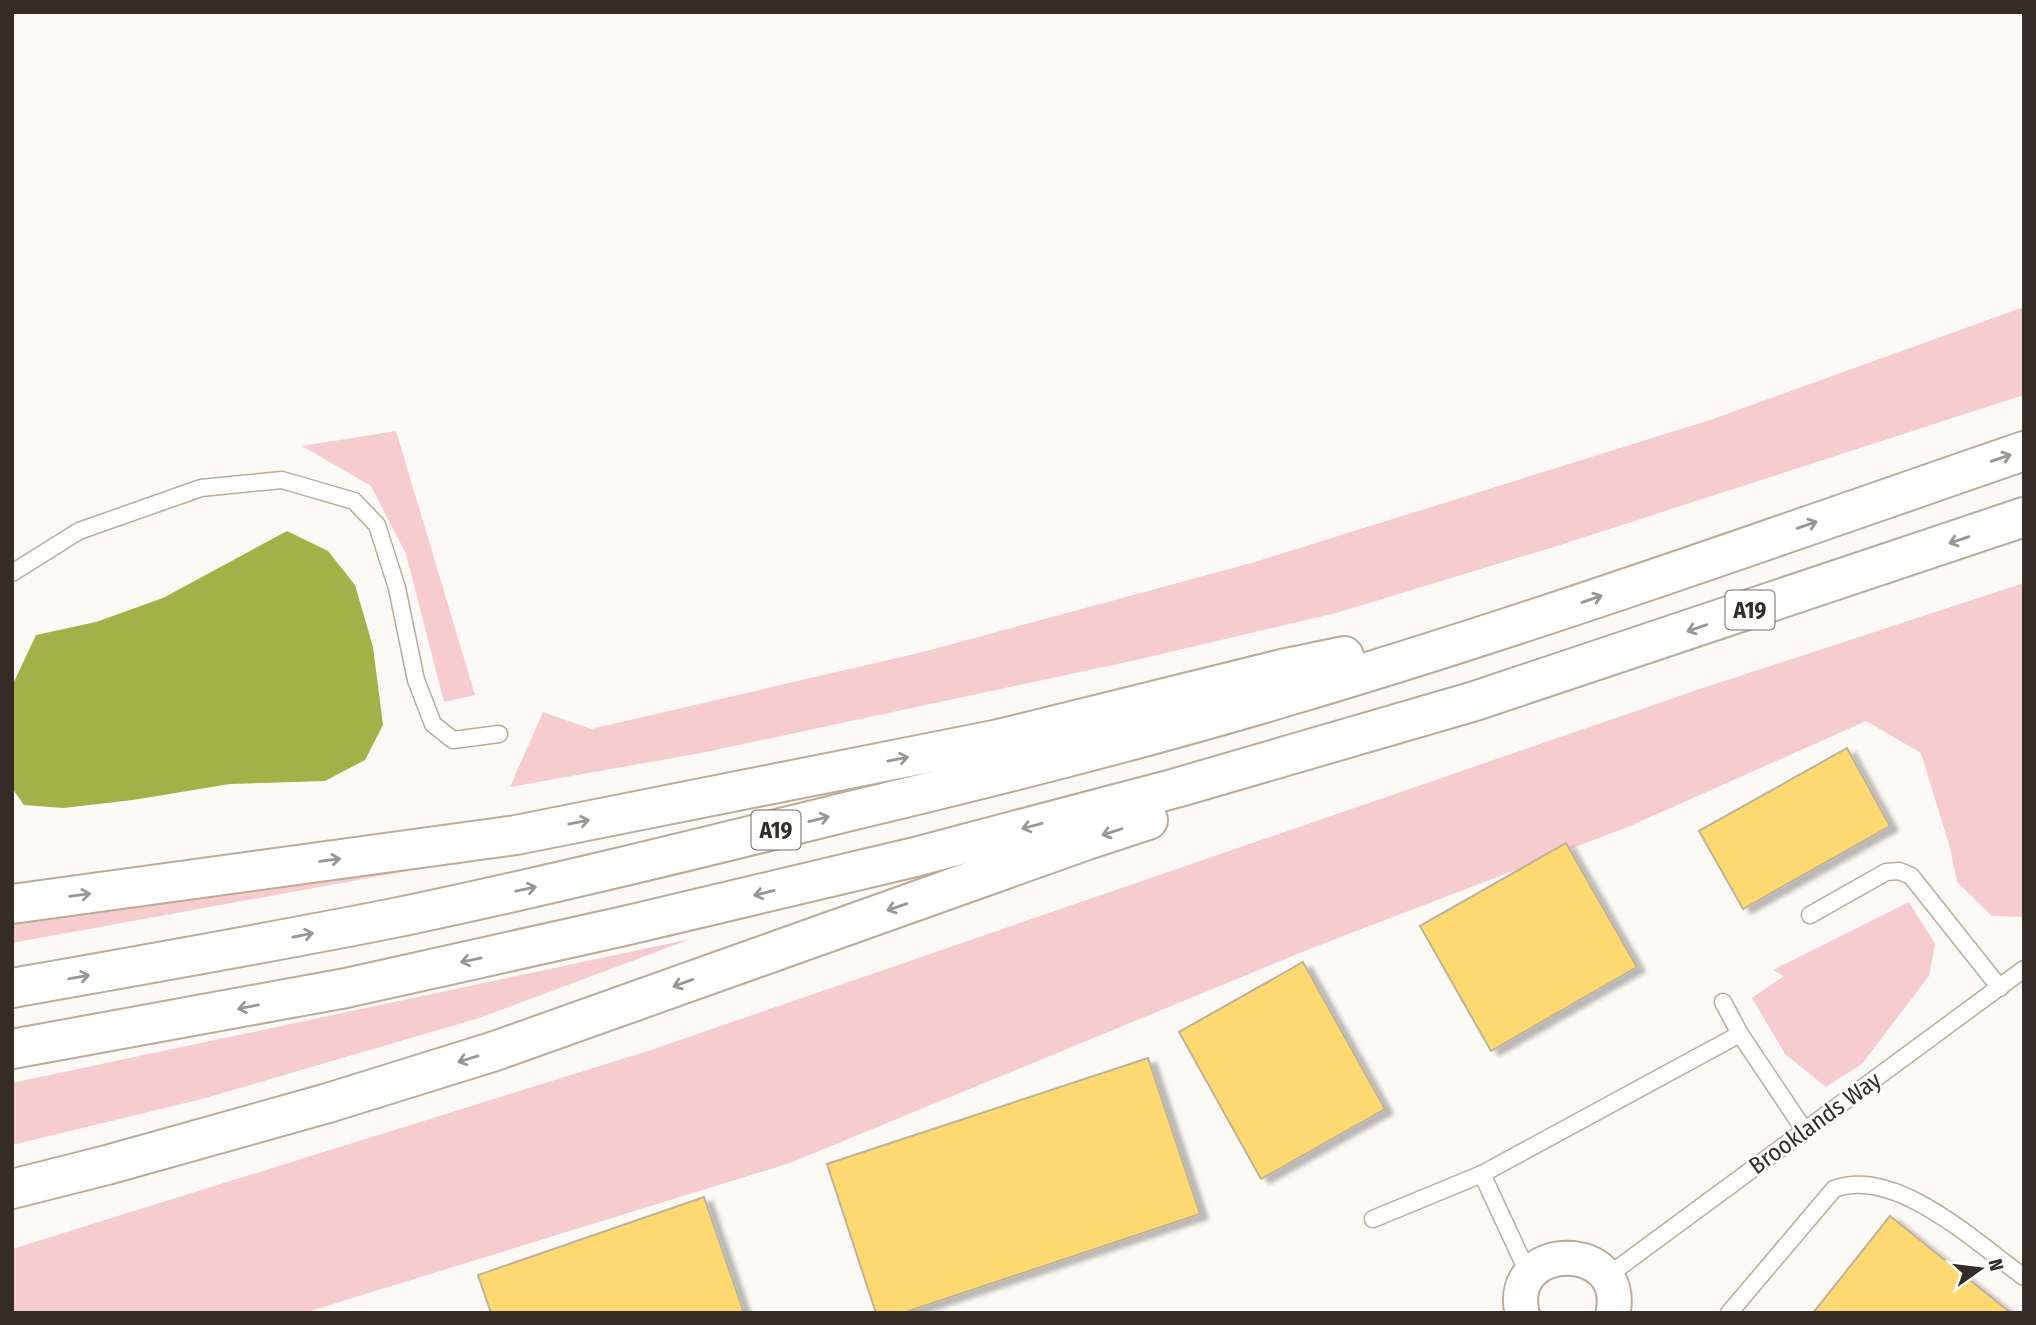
<svg xmlns="http://www.w3.org/2000/svg" width="2036" height="1325" font-family="'Fira Sans Condensed',sans-serif">
	<defs>
		<filter id="shadow"><feDropShadow dx="8" dy="4.5" stdDeviation="2" flood-color="#0004"/></filter>
	</defs>
	<rect width="100%" height="100%" fill="#fdf9f5"/>
	<g fill="#f7cccf">
		<path d="M2024 307V395L1560 545 1336 613 1136 660 701 753 510 787 543 712 591 729 923 652 1255 562 1710 420Z"/>
		<path d="M396 431 475 695 444 702 406 554 371 486 302 446Z"/>
		<path d="M2024 583V917L1992 916 1957 882 1950 848 1921 753 1866 721 1630 826 1312 948 790 1163 304 1313H12V1249L648 1051 1700 689Z"/>
		<path d="M462 861 12 943V923Z"/>
		<path d="M1909 902 1935 944 1929 976 1862 1064 1826 1087 1785 1054 1752 998 1784 976 1773 970Z"/>
		<path d="M691 939 479 1018 202 1099 12 1145V1083Z"/>
	</g>
	<path fill="#a4b048" d="M287 531 328 551 355 585 373 647 383 725 365 760 325 781 230 784 133 800 63 808 24 805 12 788V686L36 635 96 622 163 598Z"/>
	<g fill="#fed971" stroke="#bcb39a" stroke-width="2" filter="url(#shadow)">
		<path d="M1847 748 1890 826 1743 909 1699 831Z"/>
		<path d="M1566 843 1637 967 1491 1051 1420 926Z"/>
		<path d="M1303 962 1385 1109 1261 1179 1179 1032Z"/>
		<path d="M1148 1058 1200 1214 903 1313H876L827 1164Z"/>
		<path d="M704 1197 744 1313H491L478 1275Z"/>
		<path d="M1890 1216 2011 1313H1813Z"/>
	</g>
	<g fill="none" stroke-linecap="round" stroke-linejoin="round">
		<g stroke="#beaa97" stroke-width="19">
			<g id="lane">
				<path d="M12 573 79 531 201 488 282 480 354 501 377 525 397 588 416 680 433 724 453 740 499 734"/>
				<path d="M1810 915 1886 872 1899 871 1911 876 2000 988"/>
				<path d="M1723 1002 1740 1034 1805 1131"/>
				<path d="M1482 1174 1529 1275"/>
				<path d="M1373 1219 1482 1174 1740 1034"/>
				<path d="M1606 1277 2024 969"/>
				<path d="M1729 1313 1834 1189C1896 1166 1976 1243 2024 1277"/>
			</g>
		</g>
		<g stroke="#beaa97" stroke-width="37">
			<path id="street" d="M1522 1313C1506 1240 1628 1240 1613 1313"/>
		</g>
		<g stroke="#beaa97" stroke-width="42">
			<g id="highway">
				<path d="M12 904 516 835 999 739 1286 668 1344 656"/>
				<path d="M12 988C143 965 274 942 404 916 551 885 697 849 842 813 992 777 1141 740 1288 696 1536 623 1780 535 2024 451"/>
				<path d="M12 1049 346 988 624 926 915 857 1176 788 1475 701 2024 517"/>
				<path d="M12 1189 107 1165 328 1103 495 1051 1087 840 1148 820"/>
			</g>
		</g>
		<use href="#lane" stroke="#fff" stroke-width="16"/>
		<use href="#street" stroke="#fff" stroke-width="33"/>
		<use href="#highway" stroke="#fff" stroke-width="38"/>
	</g>
	<defs><path id="oneway-shaft" d="M-6 0H5M1.5-3L5.5 0L1.5 3" fill="none" stroke-width="1.6" stroke-linecap="round" stroke-linejoin="round" transform="scale(1.75)"/></defs>
	<g stroke="#9a9692">
		<use href="#oneway-shaft" transform="translate(2001 458) rotate(-19)"/>
		<use href="#oneway-shaft" transform="translate(1807 525) rotate(-19)"/>
		<use href="#oneway-shaft" transform="translate(1959 540) rotate(161)"/>
		<use href="#oneway-shaft" transform="translate(1592 599) rotate(-19)"/>
		<use href="#oneway-shaft" transform="translate(1697 628) rotate(161)"/>
		<use href="#oneway-shaft" transform="translate(898 759) rotate(-11)"/>
		<use href="#oneway-shaft" transform="translate(819 819) rotate(-14)"/>
		<use href="#oneway-shaft" transform="translate(579 822) rotate(-11)"/>
		<use href="#oneway-shaft" transform="translate(1032 826) rotate(165)"/>
		<use href="#oneway-shaft" transform="translate(1112 832) rotate(162)"/>
		<use href="#oneway-shaft" transform="translate(330 860) rotate(-8)"/>
		<use href="#oneway-shaft" transform="translate(526 889) rotate(-12)"/>
		<use href="#oneway-shaft" transform="translate(764 893) rotate(166)"/>
		<use href="#oneway-shaft" transform="translate(80 895) rotate(-8)"/>
		<use href="#oneway-shaft" transform="translate(897 907) rotate(161)"/>
		<use href="#oneway-shaft" transform="translate(303 935) rotate(-11)"/>
		<use href="#oneway-shaft" transform="translate(471 960) rotate(168)"/>
		<use href="#oneway-shaft" transform="translate(79 977) rotate(-10)"/>
		<use href="#oneway-shaft" transform="translate(683 983) rotate(160)"/>
		<use href="#oneway-shaft" transform="translate(248 1007) rotate(169)"/>
		<use href="#oneway-shaft" transform="translate(468 1059) rotate(163)"/>
	</g>
	<g text-anchor="middle" dominant-baseline="central" stroke-width="5" stroke-linejoin="round" paint-order="stroke">
		<g fill="#fff" stroke="#726c66" stroke-width="2">
			<rect x="1725.5" y="590.5" width="49" height="39" rx="5"/>
			<rect x="751.5" y="810.5" width="49" height="39" rx="5"/>
		</g>
		<g font-size="23" font-weight="bold" fill="#352d25">
			<text x="1750" y="610">A19</text>
			<text x="776" y="830">A19</text>
		</g>
		<g font-size="24" fill="#352d25" stroke="#fff">
			<text transform="translate(1815 1123) rotate(-36)">Brooklands Way</text>
		</g>
	</g>
	<rect width="2036" height="1325" fill="none" stroke="#352d25" stroke-width="28"/>
	<g transform="translate(1980 1269) rotate(76)" stroke="#ffffff" stroke-width="5" paint-order="stroke">
	<path d="M0-5L12 26L0 18L-12 26Z" fill="#352d25"/>
	<text y="-10" font-size="19" font-weight="bold" text-anchor="middle" fill="#352d25">N</text>
	</g>
</svg>
